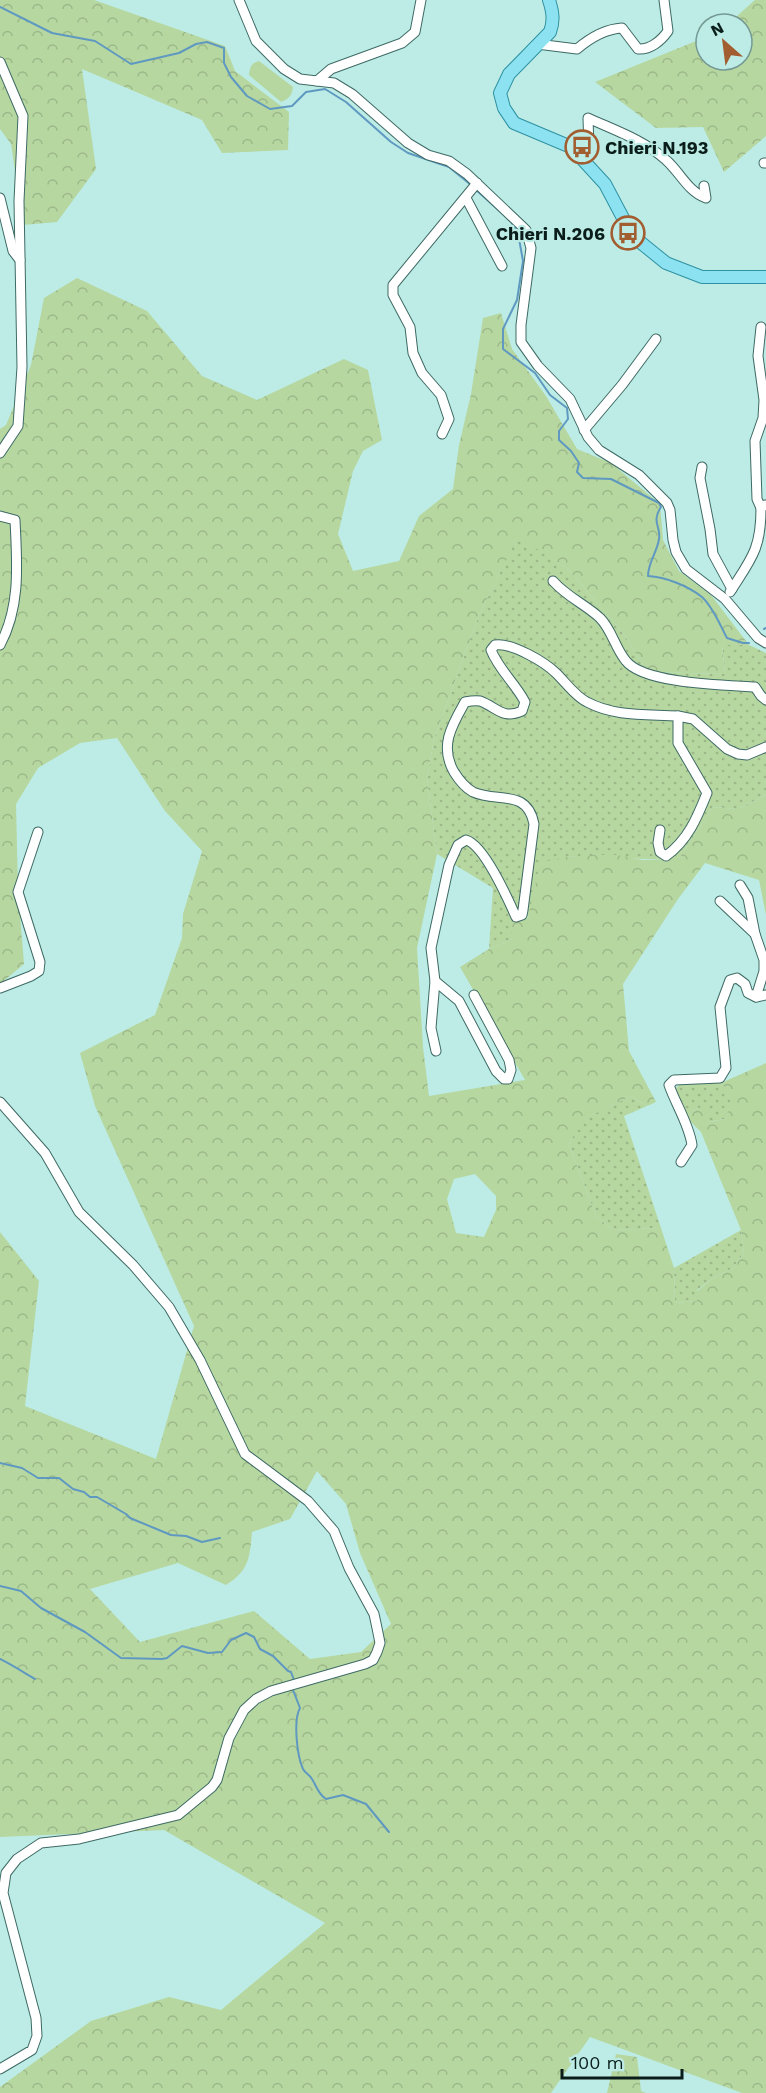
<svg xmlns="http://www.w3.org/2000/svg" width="766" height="2093" font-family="'Work Sans',sans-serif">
	<defs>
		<pattern id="grass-dots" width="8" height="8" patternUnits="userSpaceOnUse" patternTransform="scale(1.5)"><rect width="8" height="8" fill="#b7d7a0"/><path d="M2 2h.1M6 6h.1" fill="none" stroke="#9cb889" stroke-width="1.8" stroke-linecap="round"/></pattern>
		<pattern id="forest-crowns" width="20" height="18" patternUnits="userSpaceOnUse" patternTransform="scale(1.5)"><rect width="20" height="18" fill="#b7d7a0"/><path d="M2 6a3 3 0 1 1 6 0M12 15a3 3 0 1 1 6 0" fill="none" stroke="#9cb889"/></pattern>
	</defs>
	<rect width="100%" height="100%" fill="#bcece5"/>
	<g fill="url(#grass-dots)">
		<path d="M518 536 568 569 623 633 648 672 725 674 722 644 749 645 766 653V795L738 809 713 807 678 860C639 860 604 854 565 857L527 918 512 939 489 949 493 888 437 854 427 779 434 739 479 615Z"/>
		<path d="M681 1083H721L730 1092 731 1109 725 1119 708 1122 698 1108 686 1117 674 1090Z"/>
		<path d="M631 1096 647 1106 624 1116 661 1228 613 1230 596 1216 569 1144 581 1120Z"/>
		<path d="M741 1230 744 1253 733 1268 713 1278 697 1290V1301L675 1303 674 1268Z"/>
	</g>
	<g fill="url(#forest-crowns)" fill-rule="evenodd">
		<path d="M0 0H94L225 46 235 71 289 112 288 150 222 153 202 120 82 69 96 169 57 222 23 225 11 144 0 129Z"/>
		<path d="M755 0H766V136L724 172 703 127 656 128 595 82 706 37V60H742V24H728Z"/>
		<path d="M77 278 147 311 202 376 257 400 344 359 368 370 382 440 363 451 353 471 338 534 353 571 399 561 419 516 453 489 459 445 471 394 483 318 501 313 512 349 546 396 577 449 611 463 660 504 663 540 679 571 711 595 749 645H722L725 674 648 672 623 633 568 569 518 537 479 615 434 739 427 779 437 854 417 948 423 1047 429 1096 525 1080 460 967 489 949 512 939V922L528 918 540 863 565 857 594 855H617L643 860H678L713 807 738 809 766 795V915L759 880 705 863 678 899 623 984 629 1051 656 1102 647 1106 631 1096 582 1120 569 1144 596 1216 613 1230 661 1228 674 1268 675 1303 697 1301V1291L713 1278 733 1268 744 1253 741 1230 701 1132 686 1117 698 1108 703 1107 709 1115V1122L725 1119C733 1105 732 1095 721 1083L766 1063V2093H742L590 2037 551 2093H0V2087L91 2021 169 1997 221 2010 325 1923 164 1830 0 1837V1232L39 1281 25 1406 156 1459 194 1326 95 1106 80 1053 155 1015 182 938 183 914 202 851 165 811 117 738 80 743 38 768 16 804 18 890 24 964 0 984V429L6 425 31 365 44 298ZM475 1174 496 1196V1210L484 1237 456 1233 447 1199 454 1179ZM317 1471 346 1504 360 1553 391 1624 361 1652 310 1659 254 1611 140 1642 90 1589 178 1563 226 1585C249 1571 250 1557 252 1532L290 1519Z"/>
		<path d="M616 2054 637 2057 641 2091 646 2093H607Z"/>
	</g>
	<path fill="#b7d7a0" d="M259 61 293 87C292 95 289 99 281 102L249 75C250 67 251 63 259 61Z"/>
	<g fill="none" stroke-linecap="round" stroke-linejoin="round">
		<g stroke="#5f99c1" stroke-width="2">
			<path d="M0 7 52 33 95 41 131 64 179 53 196 44 207 42 224 48V63L231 77 247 96 270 109 292 106 306 92 325 89 346 102 391 142 408 153 449 167 471 185"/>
			<path d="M475 189 510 220 518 233 523 261 517 300 503 329V349L535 373 550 395 567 408 568 419 559 431V440L571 451 579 463 577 472 583 478 611 479 659 503 661 507C651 522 661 526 659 539 657 553 648 562 648 576 666 577 688 586 702 597 713 607 720 625 727 638L743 643H749"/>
			<path d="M764 629 766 628"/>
			<path d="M0 1463 22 1468 38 1478H59L73 1489 84 1492 90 1497H97L126 1514 130 1518 171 1535 186 1536 202 1542 220 1538"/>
			<path d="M0 1586 21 1591 41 1608 85 1632 121 1658 162 1659 167 1658 182 1646 208 1653 222 1652 231 1640 246 1633 254 1637 260 1649 273 1656 288 1671 291 1672 294 1680"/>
			<path d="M0 1659C12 1665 23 1672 35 1679"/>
			<path d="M293 1690 300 1708C293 1720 297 1756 303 1769 305 1773 310 1775 312 1779 317 1787 318 1794 326 1799L343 1795 366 1804 389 1832"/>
		</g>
		<g stroke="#3e6a65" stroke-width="11">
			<g id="minor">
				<path d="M239 0 256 41 284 69 300 79 334 83 352 94 408 143 428 155 449 161 467 174 526 230 531 248 521 325V342L538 366 570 399 588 437 599 450 639 475 667 503 670 510 673 540 676 552 686 569 725 599 758 638 766 643"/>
				<path d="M537 44 577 49C590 38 604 29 622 28L638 49C650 50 661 41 668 31L664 0"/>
				<path d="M0 62 23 116 19 201 22 367 18 426 0 453"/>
				<path d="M317 81 331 69 402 43 415 32 421 0"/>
				<path d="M587 163 589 148 588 118C614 130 644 140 666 160 680 172 688 192 706 198L704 186"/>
				<path d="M764 163H766"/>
				<path d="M0 198 13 251 20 260"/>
				<path d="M466 198 502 266"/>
				<path d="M761 327 758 356 764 400 763 418 755 441 757 499 761 508"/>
				<path d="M584 430 622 385 656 339"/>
				<path d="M442 434 449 419 441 395 422 373 413 353 410 327 393 295V285L477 183"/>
				<path d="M702 467 700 478 710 529 713 554 732 589"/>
				<path d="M0 516 15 520C17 563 21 606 0 645"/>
				<path d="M553 581C567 597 585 604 600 618 612 630 615 648 626 661 644 684 726 685 755 687L761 696 766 700"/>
				<path d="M730 592C751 559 761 550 761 508L765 505"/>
				<path d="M660 830 658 843 660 852 666 856C688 840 697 818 707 793L678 743V716L693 719 727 749 738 754 747 755 766 747"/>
				<path d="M740 885 748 898 755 934 764 960V971L756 997"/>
				<path d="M720 901 755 934"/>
				<path d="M435 981 431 1028 436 1051"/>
				<path d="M0 988 31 976 39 971 40 962 18 892 38 832"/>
				<path d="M474 995 509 1060 511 1070 508 1079H504L496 1071 459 1001 435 981 431 948 449 865 458 845 466 840C484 845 508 899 516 917L522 915 523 910 534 824C527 788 497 803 473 792 464 787 459 780 454 772 439 746 452 725 465 702 470 701 475 700 480 701 497 707 502 720 522 711L525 702C515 683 499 670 491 650L495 645C511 642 545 662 557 674 566 683 576 697 587 702 615 717 647 714 678 716"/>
				<path d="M0 1102 45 1153 79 1212 133 1265 169 1307 200 1360 245 1454 308 1501 334 1531 349 1568 374 1614 377 1628 380 1643 377 1652 373 1660 365 1664 271 1691 256 1699 244 1710 229 1738 217 1780 212 1787 178 1815 79 1839 41 1843 17 1859 6 1873 3 1893 36 2018 37 2036 32 2050 0 2069"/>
				<path d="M681 1162 692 1145C689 1124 676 1105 669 1085L674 1080 720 1078 726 1068 720 1007 730 980 737 978 745 984 748 993 756 997 766 995"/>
			</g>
		</g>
		<g stroke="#2e91a1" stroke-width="14">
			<path id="major" d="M549 0C553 12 554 21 550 32L509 74 500 93 504 108 514 123 571 147 605 184 624 220 640 242 666 263 702 277H766"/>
		</g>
		<use href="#minor" stroke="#fff" stroke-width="9"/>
		<use href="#major" stroke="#8de2f2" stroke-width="12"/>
	</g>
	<defs>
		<g id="bus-ring" transform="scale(1.725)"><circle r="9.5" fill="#bcece5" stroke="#a25d30" stroke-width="1.5"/><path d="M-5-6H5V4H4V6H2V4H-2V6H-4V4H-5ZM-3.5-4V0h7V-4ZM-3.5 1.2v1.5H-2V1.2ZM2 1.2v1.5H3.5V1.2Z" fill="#a25d30"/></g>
	</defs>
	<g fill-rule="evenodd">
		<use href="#bus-ring" x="582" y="147"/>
		<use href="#bus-ring" x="628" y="233"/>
	</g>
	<g text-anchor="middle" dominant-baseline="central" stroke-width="4.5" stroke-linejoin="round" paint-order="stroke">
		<g font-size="18" font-weight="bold" fill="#0a1d1a" stroke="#bcece5" text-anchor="start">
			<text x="605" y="147">Chieri N.193</text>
			<text x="605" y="233" text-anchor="end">Chieri N.206</text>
		</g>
	</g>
	<g transform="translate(724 42) rotate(332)"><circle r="28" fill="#bcece5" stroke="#759994" stroke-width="1.5"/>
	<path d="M0-4.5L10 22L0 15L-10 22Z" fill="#a25d30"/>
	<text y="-9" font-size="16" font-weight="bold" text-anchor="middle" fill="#0a1d1a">N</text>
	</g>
	<path d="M562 2069v9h120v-9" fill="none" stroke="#0a1d1a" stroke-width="3"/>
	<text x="571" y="2069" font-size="18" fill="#0a1d1a" stroke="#bcece5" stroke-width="4.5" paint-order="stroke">100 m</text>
</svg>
